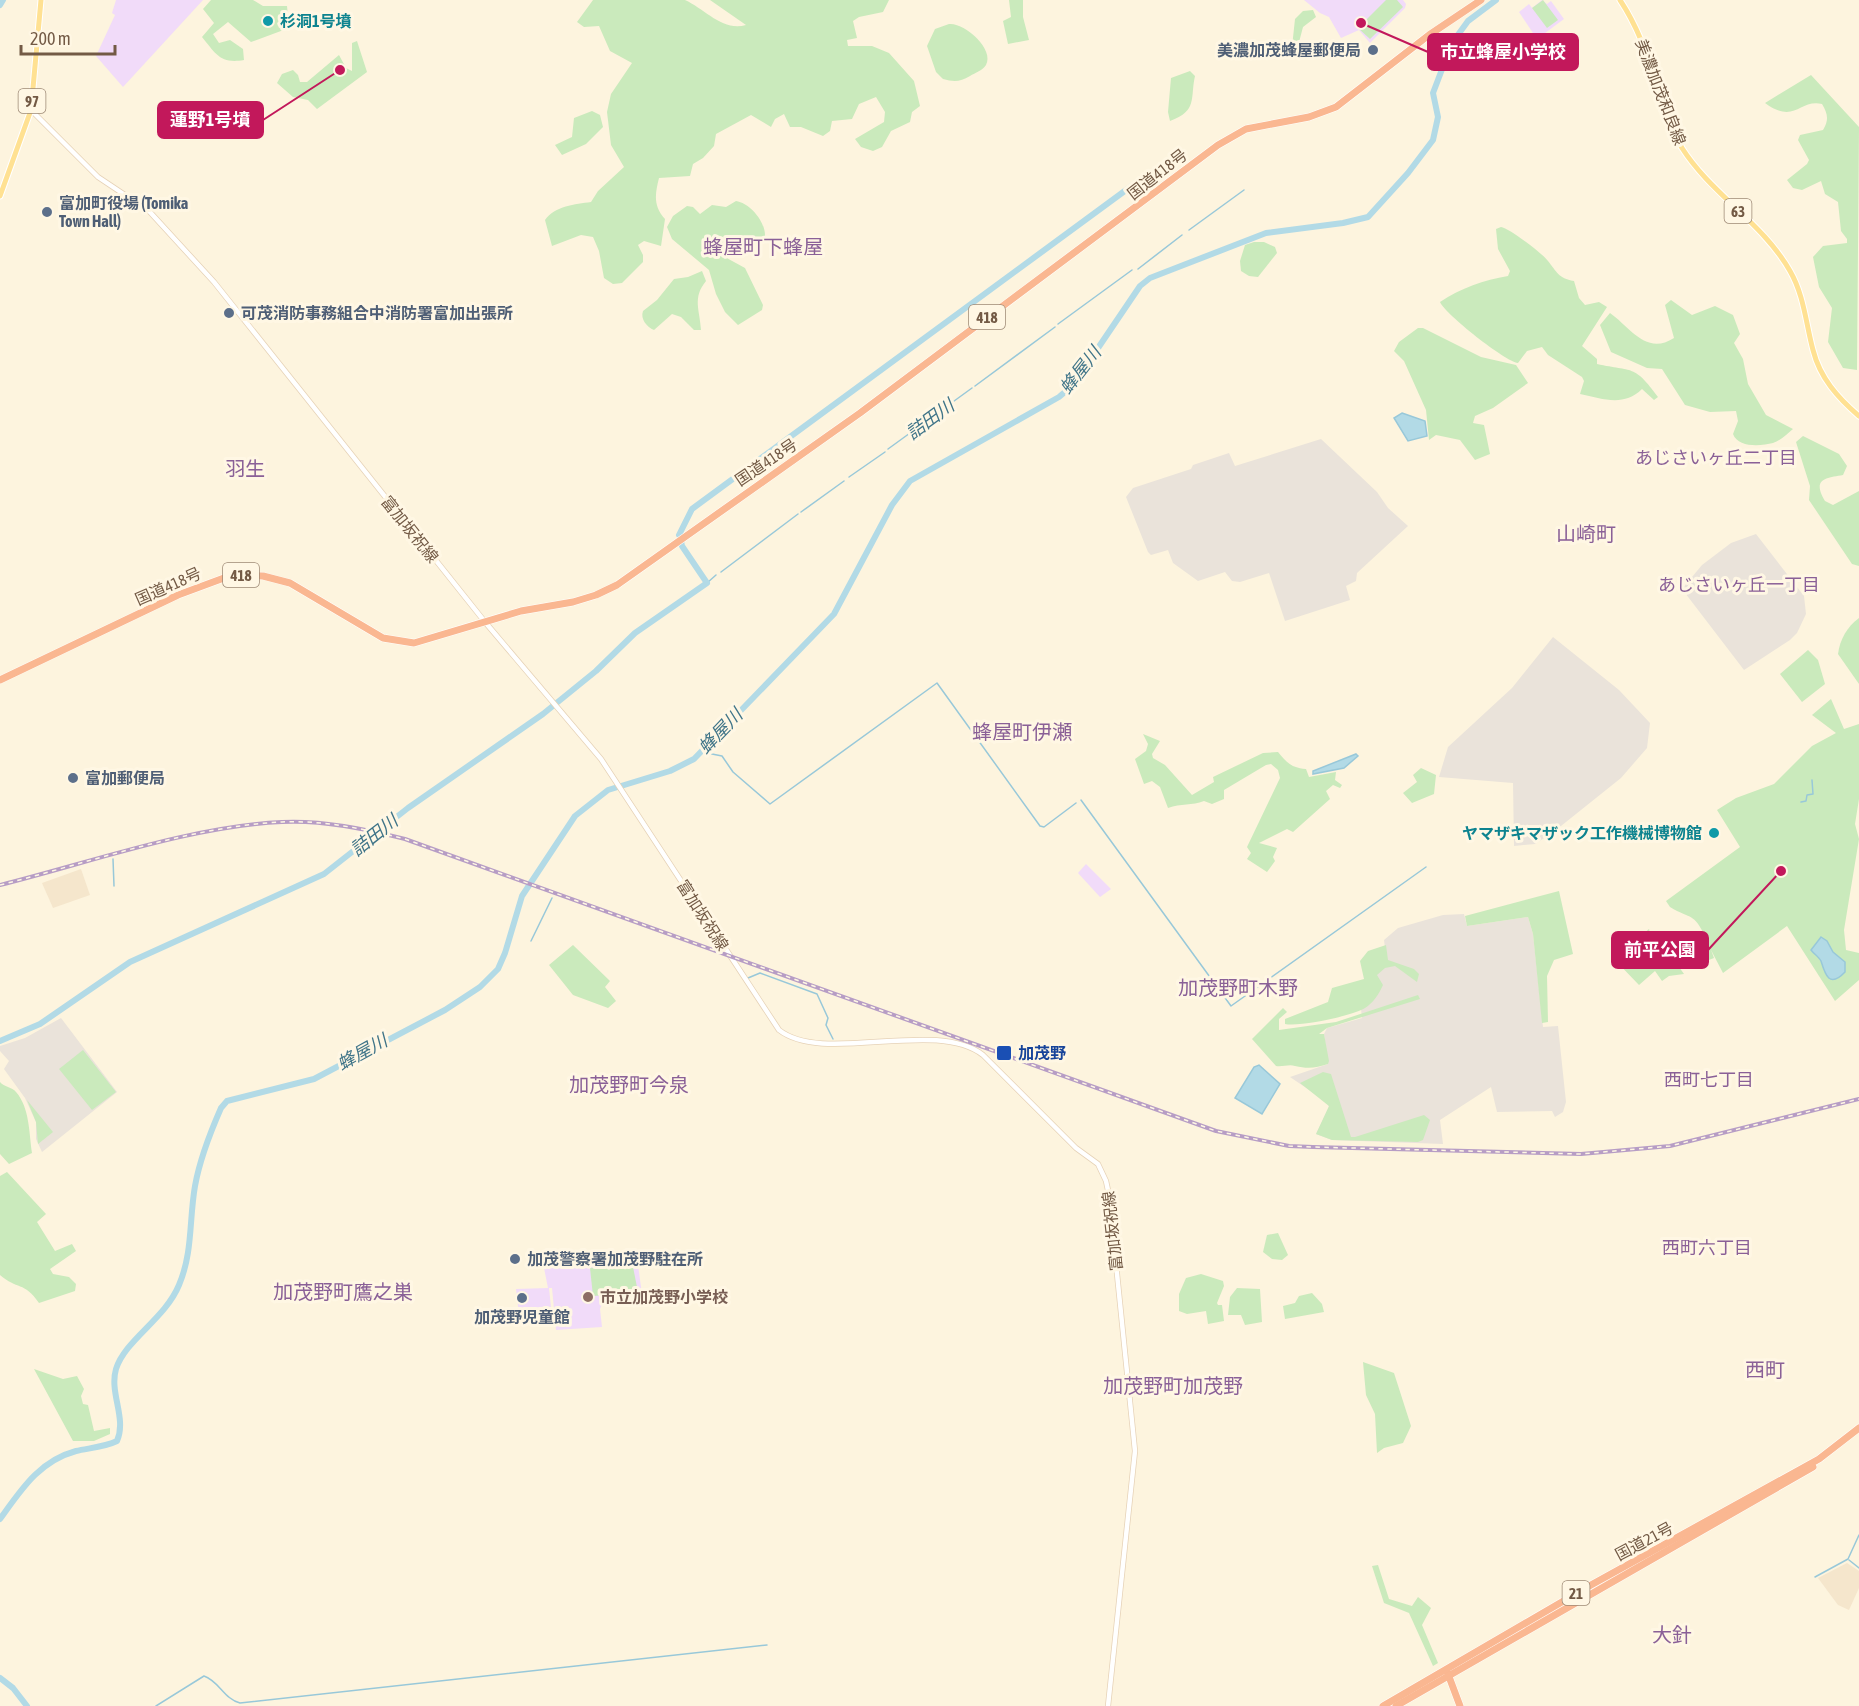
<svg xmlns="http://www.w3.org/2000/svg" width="1859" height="1706" font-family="'Asap Condensed','Noto Sans JP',sans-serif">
	<rect width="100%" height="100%" fill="#fdf4de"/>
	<g fill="#f5e6cc">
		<path d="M81 869 90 895 53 908 42 883Z"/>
		<path d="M1847 1563 1859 1571V1588L1849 1610 1838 1605 1818 1578Z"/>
	</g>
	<g fill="#eae3da">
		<path d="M1321 439 1377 492 1388 508 1408 526 1357 573 1356 581 1346 586 1350 600 1285 621 1269 573 1240 582 1232 581 1225 572 1198 581 1173 563 1168 550 1151 555 1148 552 1126 497 1133 488 1191 469 1193 465 1229 453 1235 466Z"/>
		<path d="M1756 534 1804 596 1806 614 1797 633 1790 640 1744 670 1682 589 1702 565 1731 543Z"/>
		<path d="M1553 637 1619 690 1650 723 1647 748 1621 778 1556 830 1535 844 1514 846 1513 783 1439 777 1448 747 1512 688Z"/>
		<path d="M1464 914 1467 926 1528 917 1533 934 1543 1027 1558 1026 1566 1102 1563 1112 1555 1117 1552 1111 1497 1112 1491 1087 1440 1120 1443 1144 1332 1140 1316 1134 1329 1107 1327 1102 1290 1077 1328 1064 1324 1034 1327 1028 1362 1018 1361 1009 1375 974 1387 964 1384 940 1398 928 1443 915Z"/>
		<path d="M61 1018 117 1092 42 1152 36 1139V1122L25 1098 4 1069 9 1061 0 1051V1046L25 1038Z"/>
	</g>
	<g fill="#f1dbf9">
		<path d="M116 0H203L123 87 96 56 115 15 112 13Z"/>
		<path d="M1304 0H1403L1406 4 1405 8 1370 43 1359 30 1341 38 1329 17 1320 13Z"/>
		<path d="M1542 0 1547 4 1551 1 1564 19 1537 39 1519 12 1529 4 1532 8Z"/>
		<path d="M1086 864 1111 889 1100 897 1078 873Z"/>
		<path d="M637 1258 642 1294 604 1299 600 1309 602 1327 556 1330 552 1288H549L551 1307 519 1314 516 1289 548 1288 544 1268Z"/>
	</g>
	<g fill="#caeabc">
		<path d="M211 0H253L263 6H287L289 28 251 42 228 22 213 34 219 43 230 40 243 49 244 60C220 64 216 54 202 37L214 23 203 9Z"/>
		<path d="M593 0C607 0 678 0 685 0 705 9 723 32 746 25L710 0H889L883 12 859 17 853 21 857 38 847 40 848 46H872L889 53 914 81 920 106 912 112 910 122 891 131 882 147 873 151 861 147 855 139 884 122 885 112 876 97 859 104 852 119 832 121 830 131 823 136 801 127H790L784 114 775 119 771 127 751 115 716 134 714 146 703 158 693 164 690 176 659 178C655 194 653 206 665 219L661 246 644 241 638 245 643 255V262L622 283 613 284 604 278 599 251 593 237 581 235 552 246 545 220C555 206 575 204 591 202L598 191 624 167 611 145 607 112 611 94 632 63 610 51 599 26 584 27 577 22Z"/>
		<path d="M1009 0H1023V17L1029 40 1008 44 1003 21 1011 17Z"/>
		<path d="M1386 0H1397L1403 7 1370 39 1358 28Z"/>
		<path d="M1543 0 1558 20 1547 28 1532 8Z"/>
		<path d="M1313 10 1316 17 1303 27 1298 46 1292 47 1295 19 1303 11Z"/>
		<path d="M949 24C964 22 995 49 986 65 983 70 975 73 970 76 960 82 954 82 943 79L936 72 927 46 935 29Z"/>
		<path d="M357 41 367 72 317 109 308 100 293 97 277 83 282 74 293 70 298 75 300 82H307L339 55 346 68 352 71V43Z"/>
		<path d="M1190 71 1195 76C1190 98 1198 111 1170 121L1168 112 1171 78Z"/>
		<path d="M1811 75 1859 127 1857 370 1843 368 1828 342 1832 308 1819 287 1813 257 1823 246 1847 243V239L1841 231 1838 202 1825 194 1821 181 1802 190 1793 188 1787 180 1807 164 1809 160 1798 140 1800 135 1823 130C1829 120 1828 114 1822 104 1799 99 1795 125 1765 103Z"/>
		<path d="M592 111 600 115 603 127 586 144 562 155 555 145 572 137 574 118Z"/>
		<path d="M736 201C750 203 766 222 765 237 753 247 745 239 732 236L724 244 723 256 745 268 763 305 762 310 738 325 725 312 716 294 709 270 672 239 667 227 673 216 687 206 693 207 700 214 712 205 726 207Z"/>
		<path d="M1501 227C1509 228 1543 254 1548 261 1557 272 1558 278 1574 281L1579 298 1585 305 1599 302 1607 307 1582 346 1597 359V364C1633 372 1634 364 1658 397L1654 400 1642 389C1624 407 1603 399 1580 394L1584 381 1582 377 1548 355 1542 347 1527 351 1518 363C1506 362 1445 314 1440 302 1461 288 1484 280 1508 276L1510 271 1498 249 1496 229Z"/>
		<path d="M1254 242H1264L1275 247 1277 253 1258 277 1249 276 1241 271 1240 261 1245 245Z"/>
		<path d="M702 271 706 281C692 298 700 310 701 330H694L681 317 672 314 654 330C647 327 640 319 643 311L657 300 674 279 688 277Z"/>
		<path d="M1671 300 1692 315 1715 306 1733 315 1740 334 1734 343 1743 359 1748 384 1766 415 1793 429C1787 434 1780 441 1773 443 1761 446 1738 448 1733 434L1738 421 1736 411 1710 412 1685 405 1662 369 1647 368 1611 352 1600 325 1610 313C1630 327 1646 356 1674 338L1665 305Z"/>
		<path d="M1418 328H1423L1481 357 1516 365 1528 383 1493 408 1475 416 1473 423 1484 425 1490 454 1475 460 1460 440 1436 435 1429 440 1426 410 1404 361 1394 351 1399 342Z"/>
		<path d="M1803 436 1839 454 1847 466 1843 475C1825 478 1812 479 1825 501L1833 505 1859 491V566L1852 564 1809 500 1810 486 1796 442Z"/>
		<path d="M1859 618V684L1838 654C1840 639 1847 627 1859 618Z"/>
		<path d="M1808 650 1818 660 1825 684 1802 702 1780 674Z"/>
		<path d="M1831 699 1844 729 1859 724V799L1855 824 1859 839 1844 930 1846 950 1859 953V980L1835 1001 1787 926 1723 973 1711 950 1714 958 1701 963 1695 941 1706 938C1693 911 1691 920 1670 907L1666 901 1740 847 1717 810 1736 798 1774 784 1812 746 1836 733 1812 715Z"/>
		<path d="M1143 734 1160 741 1152 754 1153 758 1165 765 1192 795 1214 782 1213 777 1263 753 1278 752C1287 763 1292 768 1306 769L1309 777 1336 772 1335 780 1342 785 1340 788 1333 785 1326 791 1330 799 1293 832 1287 829 1259 843 1277 848 1273 857 1275 861 1267 872 1247 859 1251 853 1247 847 1280 778 1278 770 1271 764 1266 765 1224 790V799L1212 804 1204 801C1192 806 1181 803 1168 808L1160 787 1152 781 1144 784 1135 759 1146 751 1148 744Z"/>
		<path d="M1421 768 1436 775 1434 794 1412 803 1403 793 1417 782 1413 775Z"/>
		<path d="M1559 891 1573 954 1554 960 1547 976 1548 1022 1542 1023 1533 934 1528 917 1467 926 1465 916Z"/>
		<path d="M1649 929 1656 953 1667 950 1684 974 1669 976 1662 981 1655 971 1639 985 1614 959Z"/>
		<path d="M573 945 610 981 605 987 616 1001 608 1008 573 995 549 965Z"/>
		<path d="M1386 945 1388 960 1414 969 1419 974 1417 982 1395 966 1385 968 1377 975 1383 985C1379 994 1373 1003 1365 1008 1352 1016 1300 1027 1285 1024V1019L1328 1002 1332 988 1364 979 1360 961 1368 951Z"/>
		<path d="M1418 995 1420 999 1327 1028 1319 1034H1324L1329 1061 1328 1064C1316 1068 1308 1069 1295 1066 1289 1064 1283 1067 1276 1066L1252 1039 1283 1008 1287 1012 1279 1019V1030L1336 1022Z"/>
		<path d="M83 1050 116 1092 92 1110 59 1069Z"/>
		<path d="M1323 1072 1331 1074 1351 1137H1355L1424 1115 1430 1120 1423 1140 1418 1142 1332 1140 1316 1134 1329 1106 1300 1083Z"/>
		<path d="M0 1082C4 1087 12 1087 16 1092 30 1108 29 1134 32 1153L9 1164 0 1154Z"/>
		<path d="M27 1100 53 1132 38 1144 36 1122Z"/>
		<path d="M7 1172 46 1214 37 1222 55 1251 72 1244 76 1251 50 1269 53 1274 69 1277 76 1284 75 1291 39 1303C24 1281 17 1290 0 1275V1176Z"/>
		<path d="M1278 1233 1288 1255 1282 1260 1272 1259 1263 1252 1267 1235Z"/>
		<path d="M632 1262 637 1287 634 1293 593 1296 590 1268Z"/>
		<path d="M1201 1274 1223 1281 1224 1286 1217 1303 1218 1305H1222L1224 1321 1208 1324 1206 1311 1187 1314 1179 1311V1294L1186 1278Z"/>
		<path d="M1237 1288 1260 1289 1262 1322 1245 1325 1241 1315H1228L1230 1297Z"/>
		<path d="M1312 1293 1322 1304 1324 1312 1285 1319 1283 1306 1295 1303 1299 1296Z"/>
		<path d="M1363 1362 1394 1373 1411 1426 1403 1443 1384 1448 1377 1453 1375 1414 1366 1395Z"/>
		<path d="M34 1369 63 1379 77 1376 84 1389 81 1396 83 1404 88 1405 94 1431 110 1428V1434L94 1441H73Z"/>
		<path d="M1378 1565 1389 1599 1412 1606 1418 1597 1431 1608 1422 1625 1438 1663 1433 1666 1409 1613 1384 1603 1372 1566Z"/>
	</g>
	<g fill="#b2dae6" stroke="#98c8d9" stroke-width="1.5">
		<path d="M1402 413 1425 421 1427 436 1408 441 1394 418Z"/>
		<path d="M1356 754 1358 756 1344 768 1313 774V771Z"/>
		<path d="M1821 937 1827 941 1833 952 1845 962V972C1829 989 1825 974 1821 961 1819 957 1814 954 1811 950Z"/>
		<path d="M1259 1065 1280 1084 1262 1114 1235 1098 1254 1067Z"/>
	</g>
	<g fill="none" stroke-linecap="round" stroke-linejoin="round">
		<g stroke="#98c8d9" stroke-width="1.5">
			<path d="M1189 230 1244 190"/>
			<path d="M1138 269 1182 235"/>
			<path d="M1058 324 1132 270"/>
			<path d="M975 386 1055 327"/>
			<path d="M888 449 972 388"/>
			<path d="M849 477 885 452"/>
			<path d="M801 512 844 481"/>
			<path d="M721 572 798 514"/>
			<path d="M707 583 716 575"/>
			<path d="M705 747 712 754 722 756 733 772 770 804 937 683 1040 826 1044 827 1076 803"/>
			<path d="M1081 800 1231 1006 1426 867"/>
			<path d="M1801 802 1806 801 1807 795 1813 794 1812 780"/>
			<path d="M113 859 114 886"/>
			<path d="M531 941 552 898"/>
			<path d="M748 978 760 973 817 994 828 1018 826 1025 833 1039"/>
			<path d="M1849 1560 1859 1568"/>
			<path d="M1815 1577 1848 1559 1859 1535"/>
			<path d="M156 1706 204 1676C219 1681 224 1699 240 1703L767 1645"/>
		</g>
		<g stroke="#b2dae6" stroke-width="6">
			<path d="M0 5 3 0"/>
			<path d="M679 535 692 509 1141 179"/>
			<path d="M0 1041 40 1024 130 962 324 874 408 808 543 714 596 671 635 633 707 583 682 546 681 541"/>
			<path d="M0 1519C21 1490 39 1461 76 1451 89 1448 105 1447 117 1441 127 1418 109 1393 116 1369 125 1340 165 1319 179 1285 193 1252 189 1220 195 1186 200 1158 210 1133 221 1108L227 1101 314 1079 445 1010 480 987 498 969 505 953 522 896 575 816 608 790 670 771 694 759 834 614 892 505 910 481 1059 397 1073 385 1140 286 1150 278 1266 233 1343 223 1368 217 1408 173 1433 140 1438 117 1433 93 1452 43 1468 21 1496 0"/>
			<path d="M0 1678 13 1688 27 1706"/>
		</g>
		<g stroke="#e6d2b7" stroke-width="6">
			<path id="secondary" d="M31 110 98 177 149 211 214 282 485 622 601 759 779 1030C824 1065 935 1018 983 1055L1076 1148 1098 1164 1106 1181 1109 1195 1135 1451 1108 1706"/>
		</g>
		<g stroke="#fff" stroke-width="7">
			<g id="primary">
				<path d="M1620 0C1642 33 1653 73 1667 109 1671 122 1674 136 1682 148 1711 194 1763 223 1790 271 1804 295 1806 324 1813 350 1820 378 1838 398 1859 416"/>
				<path d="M0 196 31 110 41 0"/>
			</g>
		</g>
		<g stroke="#fff" stroke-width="8">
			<g id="highway">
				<path d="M0 680 178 595 232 575 263 576 290 583 383 638 414 643 521 611 573 602 596 595 617 585 860 413 1218 145 1246 129 1309 117 1336 107 1429 35 1481 0"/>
				<path d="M1448 1674 1460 1706"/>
				<path d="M1383 1706 1591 1585 1819 1459 1859 1428"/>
				<path d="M1396 1706 1813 1467"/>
			</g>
		</g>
		<use href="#secondary" stroke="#fff" stroke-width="4.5"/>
		<use href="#primary" stroke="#ffe192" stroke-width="5"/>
		<use href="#highway" stroke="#fab791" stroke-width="7"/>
		<g stroke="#b79dc5" stroke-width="4">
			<path id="rail" d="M0 885C88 863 192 826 282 822 323 820 365 829 405 839L1216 1131 1289 1146 1313 1147 1581 1154 1670 1146 1859 1099"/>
		</g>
		<use href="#rail" stroke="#fff7e4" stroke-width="1.5" stroke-dasharray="4.5" stroke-linecap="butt"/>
	</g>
	<g fill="#0f9aa8" stroke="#fff7e4" stroke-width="2">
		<circle cx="268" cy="21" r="6"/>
		<circle cx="1714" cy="833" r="6"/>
	</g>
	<g fill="#5c6f8a" stroke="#fff7e4" stroke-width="2">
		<circle cx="1373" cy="50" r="6"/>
		<circle cx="47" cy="212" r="6"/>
		<circle cx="229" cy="313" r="6"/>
		<circle cx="73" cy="778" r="6"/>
		<circle cx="515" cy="1259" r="6"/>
		<circle cx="522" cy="1298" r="6"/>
	</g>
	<rect fill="#1a4fb4" stroke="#fff7e4" stroke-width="2" x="996" y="1045" width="16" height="16" rx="3"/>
	<circle fill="#8d6e63" stroke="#fff7e4" stroke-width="2" cx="588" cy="1297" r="6"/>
	<g text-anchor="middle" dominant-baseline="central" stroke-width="6" stroke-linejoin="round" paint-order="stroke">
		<g fill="#fff7e4" stroke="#9d8975" stroke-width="1.5">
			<rect x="18.5" y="89" width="27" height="24" rx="4.5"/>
			<rect x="1724.5" y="199" width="27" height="24" rx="4.5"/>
			<rect x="969" y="305" width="36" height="24" rx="4.5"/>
			<rect x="223" y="563" width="36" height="24" rx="4.5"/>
			<rect x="1562.5" y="1581" width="27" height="24" rx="4.5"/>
		</g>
		<g font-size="15" font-weight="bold" fill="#735a45">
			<text x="32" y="101">97</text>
			<text x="1738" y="211">63</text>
			<text x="987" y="317">418</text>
			<text x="241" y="575">418</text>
			<text x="1576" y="1593">21</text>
		</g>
		<g font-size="16" font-weight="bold" fill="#0d838f" stroke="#fff7e4" text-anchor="start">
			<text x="280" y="21">杉洞1号墳</text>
			<text x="1702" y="833" text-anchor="end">ヤマザキマザック工作機械博物館</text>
		</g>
		<g font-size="16" font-weight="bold" fill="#4e5e75" stroke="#fff7e4" text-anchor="start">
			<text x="1361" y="50" text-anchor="end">美濃加茂蜂屋郵便局</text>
			<text x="59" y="203">富加町役場 (Tomika<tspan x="59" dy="18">Town Hall)</tspan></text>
			<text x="241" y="313">可茂消防事務組合中消防署富加出張所</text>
			<text x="85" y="778">富加郵便局</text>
			<text x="527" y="1259">加茂警察署加茂野駐在所</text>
			<text x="522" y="1317" text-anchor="middle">加茂野児童館</text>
		</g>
		<g font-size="16" fill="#735a45" stroke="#fff7e4">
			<text transform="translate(1661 92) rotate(69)">美濃加茂和良線</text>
			<text transform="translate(1157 174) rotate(-38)">国道418号</text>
			<text transform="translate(766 462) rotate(-34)">国道418号</text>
			<text transform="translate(410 529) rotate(51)">富加坂祝線</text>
			<text transform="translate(168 586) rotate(-24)">国道418号</text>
			<text transform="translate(703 915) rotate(57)">富加坂祝線</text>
			<text transform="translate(1112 1231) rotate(-96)">富加坂祝線</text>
			<text transform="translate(1644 1541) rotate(-28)">国道21号</text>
		</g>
		<g font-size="16" font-weight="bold" fill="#164399" stroke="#fff7e4" text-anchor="start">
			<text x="1018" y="1053">加茂野</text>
		</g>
		<g font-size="16" font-weight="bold" fill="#785e54" stroke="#fff7e4" text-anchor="start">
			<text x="600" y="1297">市立加茂野小学校</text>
		</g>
		<g font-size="18" font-style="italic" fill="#3f7488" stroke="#fff7e4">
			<text transform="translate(1080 370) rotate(-52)">蜂屋川</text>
			<text transform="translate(930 419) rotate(-36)">詰田川</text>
			<text transform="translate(720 731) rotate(-46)">蜂屋川</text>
			<text transform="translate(374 835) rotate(-38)">詰田川</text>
			<text transform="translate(362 1052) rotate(-29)">蜂屋川</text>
		</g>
		<g font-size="18" fill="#8a6097" stroke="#fff7e4">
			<text x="1716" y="457">あじさいヶ丘二丁目</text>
			<text x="1739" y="584">あじさいヶ丘一丁目</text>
			<text x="1709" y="1079">西町七丁目</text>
			<text x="1707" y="1247">西町六丁目</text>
		</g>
		<g font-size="20" fill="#8a6097" stroke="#fff7e4">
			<text x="763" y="246">蜂屋町下蜂屋</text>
			<text x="245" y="468">羽生</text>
			<text x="1586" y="533">山崎町</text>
			<text x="1022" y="731">蜂屋町伊瀬</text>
			<text x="1238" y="987">加茂野町木野</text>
			<text x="629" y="1084">加茂野町今泉</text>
			<text x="343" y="1291">加茂野町鷹之巣</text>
			<text x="1765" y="1369">西町</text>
			<text x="1173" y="1385">加茂野町加茂野</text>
			<text x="1672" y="1634">大針</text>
		</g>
	</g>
	<path fill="none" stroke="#c2185b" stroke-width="2" d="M1361 23L1428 52M340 70L263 120M1781 871L1708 950"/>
	<g fill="#c2185b" stroke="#fff7e4" stroke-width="2">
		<circle cx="1361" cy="23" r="6"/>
		<circle cx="340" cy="70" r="6"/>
		<circle cx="1781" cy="871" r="6"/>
	</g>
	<g fill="#c2185b" stroke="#c2185b" stroke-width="2">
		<rect x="1428" y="34" width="150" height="36" rx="6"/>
		<rect x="158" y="102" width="105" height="36" rx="6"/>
		<rect x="1612" y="932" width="96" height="36" rx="6"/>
	</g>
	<g font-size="18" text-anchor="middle" font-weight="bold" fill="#fff">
		<text x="1503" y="58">市立蜂屋小学校</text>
		<text x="210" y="126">蓮野1号墳</text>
		<text x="1660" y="956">前平公園</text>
	</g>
	<path d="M21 45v9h94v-9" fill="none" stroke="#735a45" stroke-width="3"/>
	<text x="30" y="45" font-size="18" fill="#735a45" stroke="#fff7e4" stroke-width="4.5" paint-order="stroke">200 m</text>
</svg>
